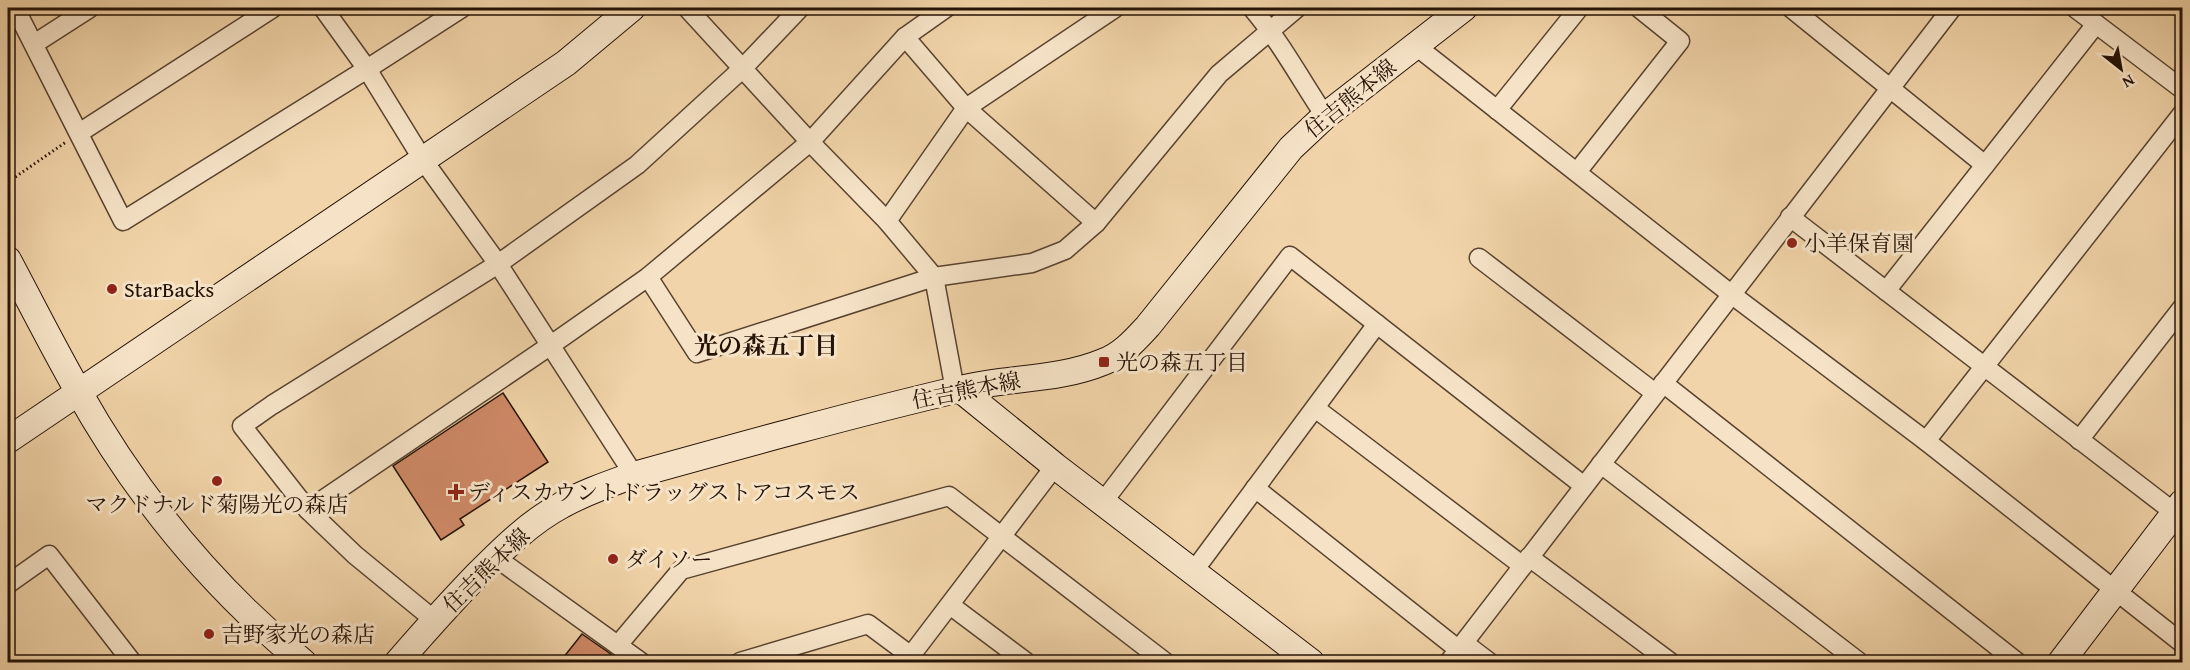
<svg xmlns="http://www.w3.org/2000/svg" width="2190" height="670" font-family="'Gentium Book Plus','Noto Serif JP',serif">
	<rect width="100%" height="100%" fill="#f1d4a9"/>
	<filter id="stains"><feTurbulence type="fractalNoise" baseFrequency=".00333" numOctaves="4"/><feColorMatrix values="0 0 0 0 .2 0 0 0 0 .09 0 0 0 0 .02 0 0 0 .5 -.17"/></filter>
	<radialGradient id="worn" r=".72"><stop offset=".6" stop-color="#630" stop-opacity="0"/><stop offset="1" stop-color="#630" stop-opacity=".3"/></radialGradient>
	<g fill="#cf8967" stroke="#251206" stroke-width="1.5">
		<path d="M503 393 548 462 460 519 464 525 441 540 393 466Z"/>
		<path d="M582 634 608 652 621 663H559Z"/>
	</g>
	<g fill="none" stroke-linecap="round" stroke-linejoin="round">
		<g stroke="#58422f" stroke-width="21">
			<g id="street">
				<path d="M15 8 123 221 367 69 462 8"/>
				<path d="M323 8 367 69 423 160 498 264 634 475"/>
				<path d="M687 8 810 142 887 221 934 277 955 390"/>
				<path d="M1252 8C1280 41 1301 80 1325 116"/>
				<path d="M1791 8 1985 165"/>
				<path d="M2075 8 2182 89"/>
				<path d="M905 37 966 108 1096 223"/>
				<path d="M34 44 90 8"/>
				<path d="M1416 46 1731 294 1926 441 2182 643"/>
				<path d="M1497 110 1579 8"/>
				<path d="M79 133 273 8"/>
				<path d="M1577 172 1680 41 1639 8"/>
				<path d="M1790 217 2175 513"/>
				<path d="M887 221 966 108 1115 8"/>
				<path d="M1479 258 1655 393"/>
				<path d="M648 277 697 353 934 277 1032 263 1065 250 1096 223 1219 74 1297 8"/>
				<path d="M1886 291 2096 24"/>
				<path d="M1663 383 2017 662"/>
				<path d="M1315 408 1523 566"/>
				<path d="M2079 440 2182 308"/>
				<path d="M1926 441 2182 114"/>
				<path d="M1601 464 1859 662"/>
				<path d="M1255 488 1459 650"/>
				<path d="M1103 502 1290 256 1584 486"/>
				<path d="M308 510 551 345 648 277 810 142 905 37 946 8"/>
				<path d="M495 557 641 662"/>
				<path d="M1529 557 1670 662"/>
				<path d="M1193 572 1377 324"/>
				<path d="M8 584 49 555 132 662"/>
				<path d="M950 605 1026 662"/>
				<path d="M433 619 355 555 308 510 242 426 272 405 498 264 637 165 742 69 800 8"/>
				<path d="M1464 643 1489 662"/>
				<path d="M618 645 681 570 949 496 1165 662"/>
				<path d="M740 662 868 624 911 656"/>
				<path d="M906 662 1055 466"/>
				<path d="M1449 662 1952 8"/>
			</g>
		</g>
		<g stroke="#251206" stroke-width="28">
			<g id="secondary">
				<path d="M8 260C31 303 53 347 77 389 135 493 212 587 303 662"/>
				<path d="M960 389 1055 466 1311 662"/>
				<path d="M8 440 566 63 632 8"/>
				<path d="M398 662C424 632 450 603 478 574 503 549 530 522 562 505 585 492 609 484 634 475 742 445 850 415 960 389 1007 377 1057 381 1103 362 1122 355 1135 340 1148 326L1291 148 1325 116 1464 8"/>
				<path d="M2061 662 2182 503"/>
			</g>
		</g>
		<path stroke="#251206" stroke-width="3" stroke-dasharray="1.5 3" stroke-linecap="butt" d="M8 182 66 142"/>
		<use href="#street" stroke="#f6e3c7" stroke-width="18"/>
		<use href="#secondary" stroke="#f6e3c7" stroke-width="26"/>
	</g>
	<g fill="#8f2418" stroke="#f6e3c7" stroke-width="2">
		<circle cx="1792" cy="243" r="6"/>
		<circle cx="112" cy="289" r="6"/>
		<rect x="1098" y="356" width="12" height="12" rx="3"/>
		<circle cx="217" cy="481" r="6"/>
		<path d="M453 483h6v6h6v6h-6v6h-6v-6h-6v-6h6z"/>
		<circle cx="613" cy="559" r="6"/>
		<circle cx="209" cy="634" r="6"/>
	</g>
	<g text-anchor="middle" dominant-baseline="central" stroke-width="6" stroke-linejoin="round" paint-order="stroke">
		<g font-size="22" fill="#251206" stroke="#f6e3c7">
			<text transform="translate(1350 98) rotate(-39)">住吉熊本線</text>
			<text transform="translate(966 390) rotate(-11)">住吉熊本線</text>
			<text transform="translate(486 570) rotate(-44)">住吉熊本線</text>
		</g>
		<g font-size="22" fill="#251206" stroke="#f6e3c7" text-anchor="start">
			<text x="1804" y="243">小羊保育園</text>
			<text x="124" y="289">StarBacks</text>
			<text x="1116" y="362">光の森五丁目</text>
			<text x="468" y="492">ディスカウントドラッグストアコスモス</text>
			<text x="217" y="504" text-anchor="middle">マクドナルド菊陽光の森店</text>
			<text x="625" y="559">ダイソー</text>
			<text x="221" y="634">吉野家光の森店</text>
		</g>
		<g font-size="24" font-weight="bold" fill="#251206" stroke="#f6e3c7">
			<text x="766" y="345">光の森五丁目</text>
		</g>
	</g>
	<rect width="2190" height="670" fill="none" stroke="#f1d4a9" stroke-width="30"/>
	<rect x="9" y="9" width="2172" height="652" fill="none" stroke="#251206" stroke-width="3"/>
	<rect x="15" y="15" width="2160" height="640" fill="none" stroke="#251206" stroke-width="1.5"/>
	<g transform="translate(2121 69) rotate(149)" stroke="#f6e3c7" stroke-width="4.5" paint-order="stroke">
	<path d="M0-4.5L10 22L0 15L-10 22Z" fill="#251206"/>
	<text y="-9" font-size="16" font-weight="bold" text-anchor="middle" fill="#251206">N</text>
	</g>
	<rect width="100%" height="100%" filter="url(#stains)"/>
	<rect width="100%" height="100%" fill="url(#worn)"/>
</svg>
